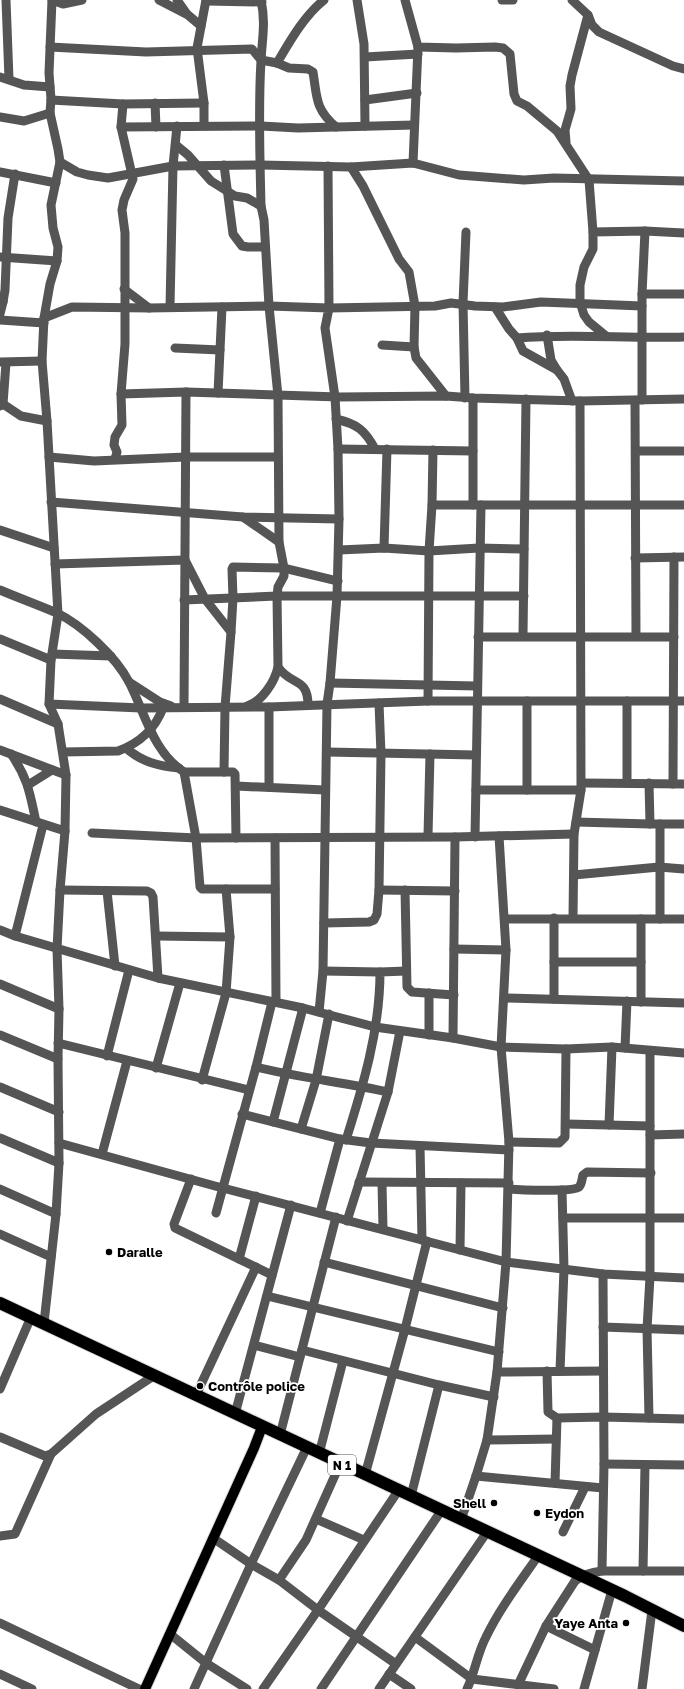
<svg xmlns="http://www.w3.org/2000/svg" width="684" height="1689" font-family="'Golos Text',sans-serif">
	<rect width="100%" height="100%" fill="#fff"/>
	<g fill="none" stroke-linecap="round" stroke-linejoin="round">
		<g stroke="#dbdbdb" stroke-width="12">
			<path id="major" d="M145 1689 254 1448 262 1427"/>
		</g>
		<g stroke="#dbdbdb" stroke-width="14">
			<path id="highway" d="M0 1303 625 1596 684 1626"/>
		</g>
		<g stroke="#555" stroke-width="9">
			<path d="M6 0 9 79"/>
			<path d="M52 0 63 4 82 0"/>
			<path d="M159 0 188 15 201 26"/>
			<path d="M177 0 187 14"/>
			<path d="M261 0C266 23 262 39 261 61 258 109 260 158 261 206L264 220 269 306 278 396 279 542 284 568V576L278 587 277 596 278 667C291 686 308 677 308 705"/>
			<path d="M357 0 364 44 365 126"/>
			<path d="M405 0 418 47 456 48 495 47 503 48 510 54 514 94 517 101 527 106 557 131 589 180 593 232"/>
			<path d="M502 0H513"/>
			<path d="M572 0 588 15 592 25 599 32 673 66 684 69"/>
			<path d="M206 1 262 2"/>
			<path d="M50 47 146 52 252 49 261 60 277 63C290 41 304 16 324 0"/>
			<path d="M365 57 418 54"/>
			<path d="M277 63 289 68 308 69 313 72C317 97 315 109 336 127"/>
			<path d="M0 77 24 85 50 87"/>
			<path d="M51 100 123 104 204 103"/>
			<path d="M365 100 417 93"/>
			<path d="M155 103 156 127"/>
			<path d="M0 117 24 121 50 113"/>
			<path d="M204 125V103L197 48 206 0"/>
			<path d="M121 127 261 126 298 128 414 125"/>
			<path d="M566 142 565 130 571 109 570 86 572 75 588 15"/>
			<path d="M176 145 188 155 211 181 235 196 247 198 261 206"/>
			<path d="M60 162 77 172 88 175 108 178 173 166 261 165 351 167 413 163 459 175 524 180 554 178 684 181"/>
			<path d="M413 163 418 47"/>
			<path d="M224 165 233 234 242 246 248 247H265"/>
			<path d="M328 166 329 308 435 306 451 303 475 306 503 307 541 302 642 306"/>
			<path d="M351 167 363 186 399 259 409 272 415 306 414 347 416 358 446 396"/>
			<path d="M0 172 56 183"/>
			<path d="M0 257 57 261"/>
			<path d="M124 289 149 308"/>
			<path d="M642 294H684"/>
			<path d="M0 301 3 302 0 314"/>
			<path d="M3 302 5 290 8 218 15 174"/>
			<path d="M170 307 173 166 177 126"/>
			<path d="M495 307 509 329 517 338 523 351 557 370"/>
			<path d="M44 318 72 307 149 308 269 306 329 308 325 328 335 397 338 449 339 519 337 596 330 683 327 704 323 971 319 1012"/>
			<path d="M0 320 44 323"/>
			<path d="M547 335 551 360 557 370 564 379 572 401"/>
			<path d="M606 336 589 322 584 315 580 302V285L584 267 593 249V232L645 231 684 233"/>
			<path d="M517 338C573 333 628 339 684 337"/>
			<path d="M382 345 414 347"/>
			<path d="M175 348 220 350"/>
			<path d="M1 362 42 361"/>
			<path d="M218 393 222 307"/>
			<path d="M121 394 186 392 339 397 446 396 473 398 580 401 684 399"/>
			<path d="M465 398 463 303 466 232"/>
			<path d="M642 400V294L645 231"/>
			<path d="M635 401 636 636"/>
			<path d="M3 404 21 416 47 421"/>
			<path d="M0 406 3 404 6 363"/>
			<path d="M336 419C357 424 365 430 375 449"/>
			<path d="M338 449 473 451"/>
			<path d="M636 451H684"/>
			<path d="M49 457 94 461 186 457H278"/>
			<path d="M115 459 117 452 114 445 115 437 122 425 121 394 125 344V233L122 210 124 200 133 179 121 127 123 104"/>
			<path d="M51 502 243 517 339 519"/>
			<path d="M432 505H684"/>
			<path d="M473 505V398"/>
			<path d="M243 517 279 542"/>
			<path d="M0 530 54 548"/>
			<path d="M384 548 387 449"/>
			<path d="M339 550 384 548 429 551 479 548 524 549"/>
			<path d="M635 558 684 557"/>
			<path d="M55 564 185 560 205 599 231 632 225 707 224 772"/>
			<path d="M0 590C19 598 38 605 57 613 82 625 116 657 129 682 145 713 153 752 184 772H233L235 774 236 838"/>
			<path d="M184 600 277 596H524"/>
			<path d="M231 632 233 598 232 569 233 567 284 568 338 581"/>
			<path d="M523 636 526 399"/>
			<path d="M478 637H674"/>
			<path d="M0 639 51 660"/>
			<path d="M52 654 111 656"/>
			<path d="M129 682 160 702 171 706"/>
			<path d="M330 683 477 686"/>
			<path d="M0 699 58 724"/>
			<path d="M428 701 429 551 432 505 433 450"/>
			<path d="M627 701V783"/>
			<path d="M49 704 141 708 269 707 428 701H684"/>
			<path d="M247 706C262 702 275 681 278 667"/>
			<path d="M184 707 186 392"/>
			<path d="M269 707V787"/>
			<path d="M126 748C142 762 158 766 179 768"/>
			<path d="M0 750 66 775"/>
			<path d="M63 752 118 751C140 743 155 729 163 708"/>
			<path d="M327 752 476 755"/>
			<path d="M11 754C28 778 30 794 36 822"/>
			<path d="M184 772 196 838 200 887 202 889H275"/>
			<path d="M582 783 684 784"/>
			<path d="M649 783 650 824"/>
			<path d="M673 784 674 557"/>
			<path d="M28 785 52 770"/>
			<path d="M236 786 325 790"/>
			<path d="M476 790H581"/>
			<path d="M527 790V701"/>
			<path d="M0 810 65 831"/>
			<path d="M576 822 650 824H684"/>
			<path d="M92 833 196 838 455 837 574 834"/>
			<path d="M428 836 430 754"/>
			<path d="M475 837 481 505"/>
			<path d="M275 838 276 1002"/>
			<path d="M574 875 659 867 684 869"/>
			<path d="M60 890 147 891 151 893 153 897 158 978"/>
			<path d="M379 890 455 891"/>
			<path d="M405 890 407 987 412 992 454 995"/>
			<path d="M107 891 115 966"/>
			<path d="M554 918V999"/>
			<path d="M573 918 574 834 581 790 580 401"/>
			<path d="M505 919H684"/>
			<path d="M641 919V1002"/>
			<path d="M660 919V824"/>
			<path d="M324 923 369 922 374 920 377 914 379 890 381 754 379 703"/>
			<path d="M0 930 15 936 158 978 303 1008 375 1027 453 1038 501 1047 566 1049 612 1047 684 1053"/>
			<path d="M15 936 43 825"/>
			<path d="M156 936 230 937"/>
			<path d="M454 949 506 950"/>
			<path d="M554 962H641"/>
			<path d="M323 971 380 972"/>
			<path d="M0 984 59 1009"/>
			<path d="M429 993V1035"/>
			<path d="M505 998 684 1003"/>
			<path d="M0 1035 58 1059"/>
			<path d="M453 1038 455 837"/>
			<path d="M58 1043 249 1090"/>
			<path d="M625 1048 627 1001"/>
			<path d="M107 1056 129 970"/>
			<path d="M256 1067C300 1078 344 1082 388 1092"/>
			<path d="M156 1068 180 983"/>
			<path d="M202 1080 226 993 230 937 226 889"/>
			<path d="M0 1087 59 1112"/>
			<path d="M242 1114 340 1139 371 1143 509 1150"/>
			<path d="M273 1122 303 1008"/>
			<path d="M566 1124 650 1126"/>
			<path d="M609 1125 612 1047"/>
			<path d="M301 1129 316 1080 329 1014"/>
			<path d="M650 1135 684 1134"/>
			<path d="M0 1138 59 1163"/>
			<path d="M346 1140C363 1086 380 1030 380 972L406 971"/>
			<path d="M509 1142 559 1143 565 1137 566 1049"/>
			<path d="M59 1143 215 1186 506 1262 603 1274 684 1278"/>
			<path d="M420 1146 422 1240"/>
			<path d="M102 1154 127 1061"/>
			<path d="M191 1179 174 1224 175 1228 272 1275"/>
			<path d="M359 1182 509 1183"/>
			<path d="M382 1183 383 1229"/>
			<path d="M0 1189 56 1214"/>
			<path d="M509 1189C520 1190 574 1192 579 1187 582 1184 582 1178 583 1175L587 1172 651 1173"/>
			<path d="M216 1213 256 1067 272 1002"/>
			<path d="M320 1213 340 1139"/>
			<path d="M563 1218H684"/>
			<path d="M347 1221 388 1092 400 1031"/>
			<path d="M0 1234 51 1257"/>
			<path d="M460 1250 461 1183"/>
			<path d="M239 1259 256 1196"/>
			<path d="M324 1262 503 1308"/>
			<path d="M267 1296 499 1352"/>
			<path d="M44 1323 56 1214 59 1163 58 1059 59 1009 57 949 60 890 65 831 66 775 58 724 49 704 51 660 58 614 47 421 42 361 44 318 50 284 57 261 58 247 53 228 51 205 60 162 58 149 50 113 51 99 49 73 52 0"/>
			<path d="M603 1327 684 1330"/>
			<path d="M254 1345 300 1357"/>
			<path d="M302 1350 439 1385 494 1397"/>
			<path d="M547 1371 548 1412 557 1418 603 1417 684 1419"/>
			<path d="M560 1371 564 1269 562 1190"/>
			<path d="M497 1372 603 1371"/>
			<path d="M0 1389 31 1317"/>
			<path d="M196 1395 256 1267"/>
			<path d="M235 1414 291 1205"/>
			<path d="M649 1418 647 1329 650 1277V1051"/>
			<path d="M280 1435 336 1217"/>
			<path d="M0 1437 45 1456 51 1454 96 1414 155 1375"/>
			<path d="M487 1440 556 1439"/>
			<path d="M319 1454 343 1361"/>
			<path d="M604 1464 684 1465"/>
			<path d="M365 1475 405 1329 427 1241"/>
			<path d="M476 1476 603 1488"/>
			<path d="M555 1483 557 1418"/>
			<path d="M411 1496 439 1385"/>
			<path d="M316 1519 364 1540"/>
			<path d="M461 1520 476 1476 487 1440 497 1372 506 1262 509 1142 501 1047 506 950 499 836"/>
			<path d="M563 1532 585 1487"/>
			<path d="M0 1536 15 1534 51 1454"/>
			<path d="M213 1538 251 1564 279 1580 318 1610 396 1664"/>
			<path d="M602 1571 604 1464 603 1274"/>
			<path d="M643 1571 645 1465"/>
			<path d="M279 1580 306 1540 340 1464"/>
			<path d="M0 1623 139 1689"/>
			<path d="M546 1626 595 1650"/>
			<path d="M170 1634 206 1663 247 1689"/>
			<path d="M415 1637 472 1679 554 1689"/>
			<path d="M0 1674 32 1689"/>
			<path d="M389 1674 411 1689"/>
			<path d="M518 1685 546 1626 575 1581C583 1574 592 1572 602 1571H684"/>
			<path d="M194 1689 251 1564 307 1447"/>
			<path d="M263 1689 318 1610 398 1491"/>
			<path d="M321 1689 441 1511"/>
			<path d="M379 1689 487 1532"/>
			<path d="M467 1689C475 1672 477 1654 486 1637 500 1608 520 1582 538 1556"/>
			<path d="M584 1689 612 1590"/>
			<path d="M642 1689 652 1610"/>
		</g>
		<use href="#major" stroke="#000" stroke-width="10"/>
		<use href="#highway" stroke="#000" stroke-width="12"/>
	</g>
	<g fill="#000" stroke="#fff" stroke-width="1.5">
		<circle cx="109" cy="1252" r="4"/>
		<circle cx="200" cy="1386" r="4"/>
		<circle cx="494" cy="1503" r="4"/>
		<circle cx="537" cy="1513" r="4"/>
		<circle cx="626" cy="1623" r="4"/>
	</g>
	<g text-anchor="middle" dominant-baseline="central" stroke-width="3.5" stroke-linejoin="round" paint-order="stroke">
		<rect fill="#fff" stroke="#4c4c4c" stroke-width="1" x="328" y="1455" width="28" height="20" rx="3"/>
		<g font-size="12" font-weight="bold" fill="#000">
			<text x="342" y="1465">N 1</text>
		</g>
		<g font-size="13" font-weight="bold" fill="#000" stroke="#fff" text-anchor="start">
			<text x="117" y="1252">Daralle</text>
			<text x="208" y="1386">Contrôle police</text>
			<text x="486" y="1503" text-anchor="end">Shell</text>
			<text x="545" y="1513">Eydon</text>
			<text x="618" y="1623" text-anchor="end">Yaye Anta</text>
		</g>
	</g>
</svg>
